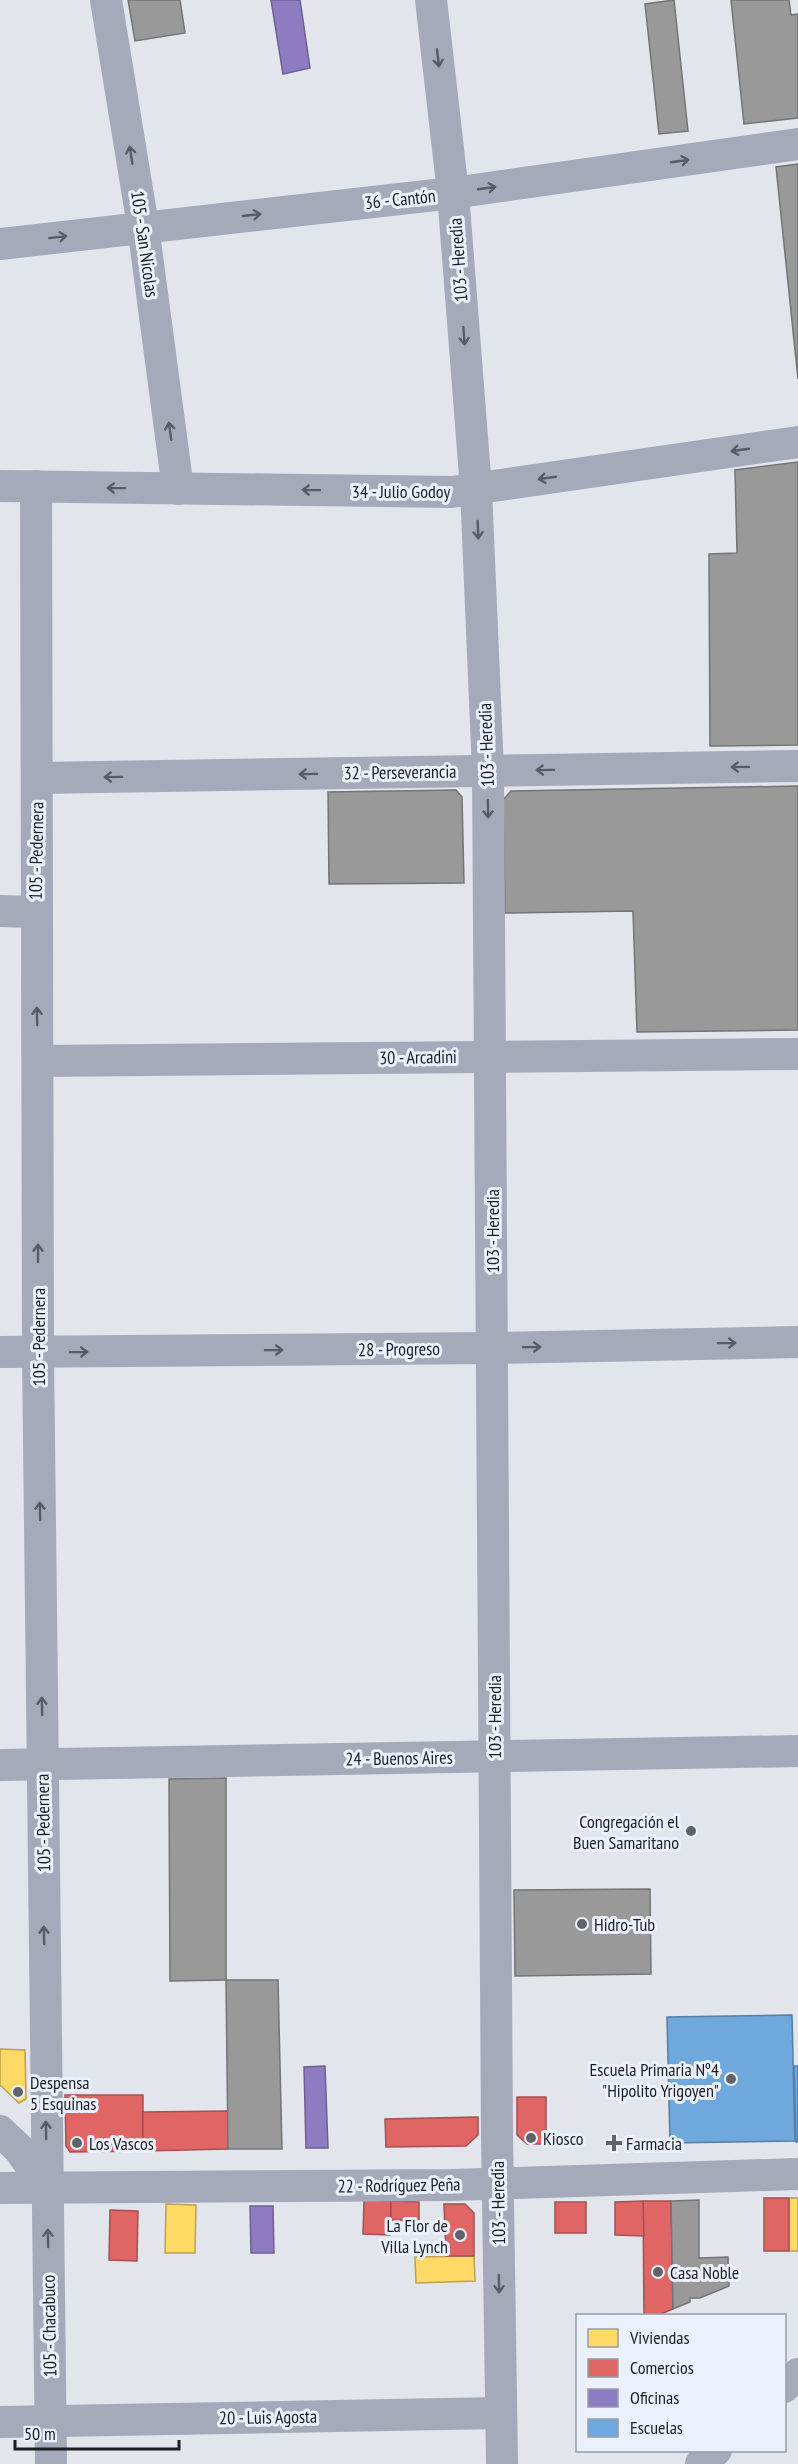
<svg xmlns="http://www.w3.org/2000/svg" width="798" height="2464" font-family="'PT Sans Narrow',sans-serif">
	<rect width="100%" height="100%" fill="#e2e5ec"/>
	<g fill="#ffd966" stroke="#bba151" stroke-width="1.5">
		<path d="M0 2049 25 2050 26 2099 19 2103 0 2085Z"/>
		<rect x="789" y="2198" width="9" height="53"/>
		<path d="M166 2204 196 2205 195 2253H165Z"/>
		<path d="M474 2256 475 2281 416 2283 415 2257Z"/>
	</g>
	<g fill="#e06666" stroke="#a55051" stroke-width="1.5">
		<path d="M65 2095H143V2151L70 2152 66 2146Z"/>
		<path d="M517 2097H546V2144H527L517 2135Z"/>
		<path d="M228 2111V2149L143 2151V2112Z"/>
		<path d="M478 2117V2135L466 2146 386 2147 385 2119Z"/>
		<rect x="764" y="2198" width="25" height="53"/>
		<path d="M364 2200 391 2201 390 2235 363 2234Z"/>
		<path d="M391 2201 419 2202V2221L391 2220Z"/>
		<path d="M643 2201H671L673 2309 656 2316H644Z"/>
		<path d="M643 2201 644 2236 615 2235V2202Z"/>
		<rect x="555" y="2202" width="31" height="31"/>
		<path d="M444 2204H465L474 2213V2256H446Z"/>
		<path d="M110 2210 138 2211 137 2261 109 2260Z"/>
	</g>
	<g fill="#8e7cc3" stroke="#6c6092" stroke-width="1.5">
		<path d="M271 0H300L310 68 283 74Z"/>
		<path d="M325 2066 328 2148H306L304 2067Z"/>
		<path d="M250 2206H273L274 2253H251Z"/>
	</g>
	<g fill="#6fa8dc" stroke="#567ea4" stroke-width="1.5">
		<path d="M792 2015 795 2141 670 2143 667 2017Z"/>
		<path d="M794 2066H798V2142H796Z"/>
	</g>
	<g fill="#999" stroke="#737475" stroke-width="1.5">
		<path d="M128 0H180L185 33 135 41Z"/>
		<path d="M674 0 688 131 659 134 645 4Z"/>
		<path d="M731 0H789L791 15 798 14V118L744 124Z"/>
		<path d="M798 164V379L776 167Z"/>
		<path d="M798 462V745L710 746 709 554 737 553 735 470Z"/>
		<path d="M798 786V1030L637 1032 633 911 505 913 503 800 511 791Z"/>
		<path d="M456 790 462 797 464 883 329 884 328 792Z"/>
		<path d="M226 1778V1980L170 1981 169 1779Z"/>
		<path d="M650 1889 651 1974 515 1976 514 1890Z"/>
		<path d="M226 1980H278L282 2149H228Z"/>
		<path d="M699 2200V2258L728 2257 729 2286 700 2298H690V2302L673 2309 671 2201Z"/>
	</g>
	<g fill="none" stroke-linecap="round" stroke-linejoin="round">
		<g stroke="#a4aaba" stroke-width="32">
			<path d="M106 0 143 226 178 489"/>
			<path d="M431 0 453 193 476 489 488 771 497 2135 502 2464"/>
			<path d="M0 244 453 193 798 144"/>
			<path d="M0 486 452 492 798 442"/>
			<path d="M36 486 38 1353 51 2464"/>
			<path d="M37 778 798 766"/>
			<path d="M0 911 35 912"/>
			<path d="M38 1061 798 1054"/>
			<path d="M0 1352 492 1348 798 1342"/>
			<path d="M0 1765 798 1751"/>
			<path d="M0 2131 19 2149 47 2188"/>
			<path d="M0 2188 452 2185 798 2174"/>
			<path d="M784 2387 798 2374"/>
			<path d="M0 2422 500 2413"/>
			<path d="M701 2464 716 2450"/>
		</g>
	</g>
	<defs><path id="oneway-shaft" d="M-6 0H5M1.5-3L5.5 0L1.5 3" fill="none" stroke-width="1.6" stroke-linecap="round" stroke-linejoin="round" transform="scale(1.5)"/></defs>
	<g stroke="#595c66">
		<use href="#oneway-shaft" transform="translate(438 58) rotate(83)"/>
		<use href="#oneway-shaft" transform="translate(131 155) rotate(-99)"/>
		<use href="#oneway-shaft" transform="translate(680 161) rotate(-8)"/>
		<use href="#oneway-shaft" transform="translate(487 188) rotate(-8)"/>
		<use href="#oneway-shaft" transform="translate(252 215) rotate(-6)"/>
		<use href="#oneway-shaft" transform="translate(58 237) rotate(-7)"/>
		<use href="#oneway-shaft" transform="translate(464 336) rotate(86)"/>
		<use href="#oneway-shaft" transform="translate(170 431) rotate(-98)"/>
		<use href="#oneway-shaft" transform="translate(740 450) rotate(172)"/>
		<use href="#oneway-shaft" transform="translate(547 478) rotate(172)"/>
		<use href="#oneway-shaft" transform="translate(116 488) rotate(-179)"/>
		<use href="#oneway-shaft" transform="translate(311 490) rotate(-179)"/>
		<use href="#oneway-shaft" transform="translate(478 530) rotate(88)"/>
		<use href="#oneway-shaft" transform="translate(740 767) rotate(179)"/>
		<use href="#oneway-shaft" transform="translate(545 770) rotate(179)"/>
		<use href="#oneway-shaft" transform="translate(308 774) rotate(179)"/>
		<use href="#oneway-shaft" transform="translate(113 777) rotate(179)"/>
		<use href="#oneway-shaft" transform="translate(488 809) rotate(89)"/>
		<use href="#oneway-shaft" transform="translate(37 1016) rotate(-91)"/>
		<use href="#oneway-shaft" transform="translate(38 1253) rotate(-90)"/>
		<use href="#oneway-shaft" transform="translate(727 1343) rotate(-1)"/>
		<use href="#oneway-shaft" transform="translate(532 1347) rotate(-1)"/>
		<use href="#oneway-shaft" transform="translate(274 1350) rotate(-1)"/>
		<use href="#oneway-shaft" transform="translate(79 1352) rotate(-1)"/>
		<use href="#oneway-shaft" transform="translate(40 1511) rotate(-91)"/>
		<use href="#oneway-shaft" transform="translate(42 1706) rotate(-91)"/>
		<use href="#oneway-shaft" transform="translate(44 1935) rotate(-91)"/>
		<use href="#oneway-shaft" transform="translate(46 2130) rotate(-91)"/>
		<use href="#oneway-shaft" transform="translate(48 2238) rotate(-91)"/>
		<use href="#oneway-shaft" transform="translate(499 2284) rotate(89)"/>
	</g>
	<g fill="#616368" stroke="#ebf0fd" stroke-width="2">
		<circle cx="691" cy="1831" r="6"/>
		<circle cx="582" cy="1924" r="6"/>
		<circle cx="731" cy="2079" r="6"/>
		<circle cx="18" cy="2092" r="6"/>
		<circle cx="531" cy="2138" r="6"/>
		<circle cx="77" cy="2143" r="6"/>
		<path d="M611 2134h6v6h6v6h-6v6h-6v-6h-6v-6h6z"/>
		<circle cx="460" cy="2235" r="6"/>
		<circle cx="658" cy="2272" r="6"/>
	</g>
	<g text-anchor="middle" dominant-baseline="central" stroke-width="6" stroke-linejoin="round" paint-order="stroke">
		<g font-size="18" fill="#1b1d21" stroke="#ebf0fd">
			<text transform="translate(400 199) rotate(-6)">36 - Cantón</text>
			<text transform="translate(145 244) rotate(82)">105 - San Nicolas</text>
			<text transform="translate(458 260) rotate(-94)">103 - Heredia</text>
			<text x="401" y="491">34 - Julio Godoy</text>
			<text transform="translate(486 745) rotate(-92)">103 - Heredia</text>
			<text transform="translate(400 772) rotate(-1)">32 - Perseverancia</text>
			<text transform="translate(36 851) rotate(-89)">105 - Pedernera</text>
			<text transform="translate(418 1057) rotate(-1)">30 - Arcadini</text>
			<text transform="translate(492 1231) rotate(-90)">103 - Heredia</text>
			<text transform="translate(38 1337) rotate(-90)">105 - Pedernera</text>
			<text transform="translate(399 1349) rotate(-1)">28 - Progreso</text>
			<text transform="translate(494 1717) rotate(-90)">103 - Heredia</text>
			<text transform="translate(399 1758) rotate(-1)">24 - Buenos Aires</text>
			<text transform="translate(43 1823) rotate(-91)">105 - Pedernera</text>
			<text transform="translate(399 2185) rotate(-1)">22 - Rodríguez Peña</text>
			<text transform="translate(498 2203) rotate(-91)">103 - Heredia</text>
			<text transform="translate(49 2326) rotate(-91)">105 - Chacabuco</text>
			<text transform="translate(268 2417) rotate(-1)">20 - Luis Agosta</text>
		</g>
		<g font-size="18" fill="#1b1d21" stroke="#ebf0fd" text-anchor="start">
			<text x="679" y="1821" text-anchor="end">Congregación el<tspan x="679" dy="21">Buen Samaritano</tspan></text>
			<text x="594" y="1924">Hidro-Tub</text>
			<text x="719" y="2069" text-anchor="end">Escuela Primaria Nº4<tspan x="719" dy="21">"Hipolito Yrigoyen"</tspan></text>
			<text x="30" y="2082">Despensa<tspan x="30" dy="21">5 Esquinas</tspan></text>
			<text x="543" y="2138">Kiosco</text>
			<text x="89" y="2143">Los Vascos</text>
			<text x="626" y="2143">Farmacia</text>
			<text x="448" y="2225" text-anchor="end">La Flor de<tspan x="448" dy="21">Villa Lynch</tspan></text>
			<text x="670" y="2272">Casa Noble</text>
		</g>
	</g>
	<rect x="576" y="2314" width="210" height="138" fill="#ebf0fd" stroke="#989ca5" stroke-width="1.5"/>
	<rect x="588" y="2329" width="30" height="18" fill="#ffd966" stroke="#989ca5" stroke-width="1.5"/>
	<text x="630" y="2344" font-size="18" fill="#1b1d21">Viviendas</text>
	<rect x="588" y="2359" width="30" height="18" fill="#e06666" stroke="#989ca5" stroke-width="1.5"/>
	<text x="630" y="2374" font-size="18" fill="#1b1d21">Comercios</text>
	<rect x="588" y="2389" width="30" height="18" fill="#8e7cc3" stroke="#989ca5" stroke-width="1.5"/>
	<text x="630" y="2404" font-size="18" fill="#1b1d21">Oficinas</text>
	<rect x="588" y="2419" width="30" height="18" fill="#6fa8dc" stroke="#989ca5" stroke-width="1.5"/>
	<text x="630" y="2434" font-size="18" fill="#1b1d21">Escuelas</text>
	<path d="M15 2440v9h164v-9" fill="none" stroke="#1b1d21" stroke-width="3"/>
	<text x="24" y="2440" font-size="18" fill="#1b1d21" stroke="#ebf0fd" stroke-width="4.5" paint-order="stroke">50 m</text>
</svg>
